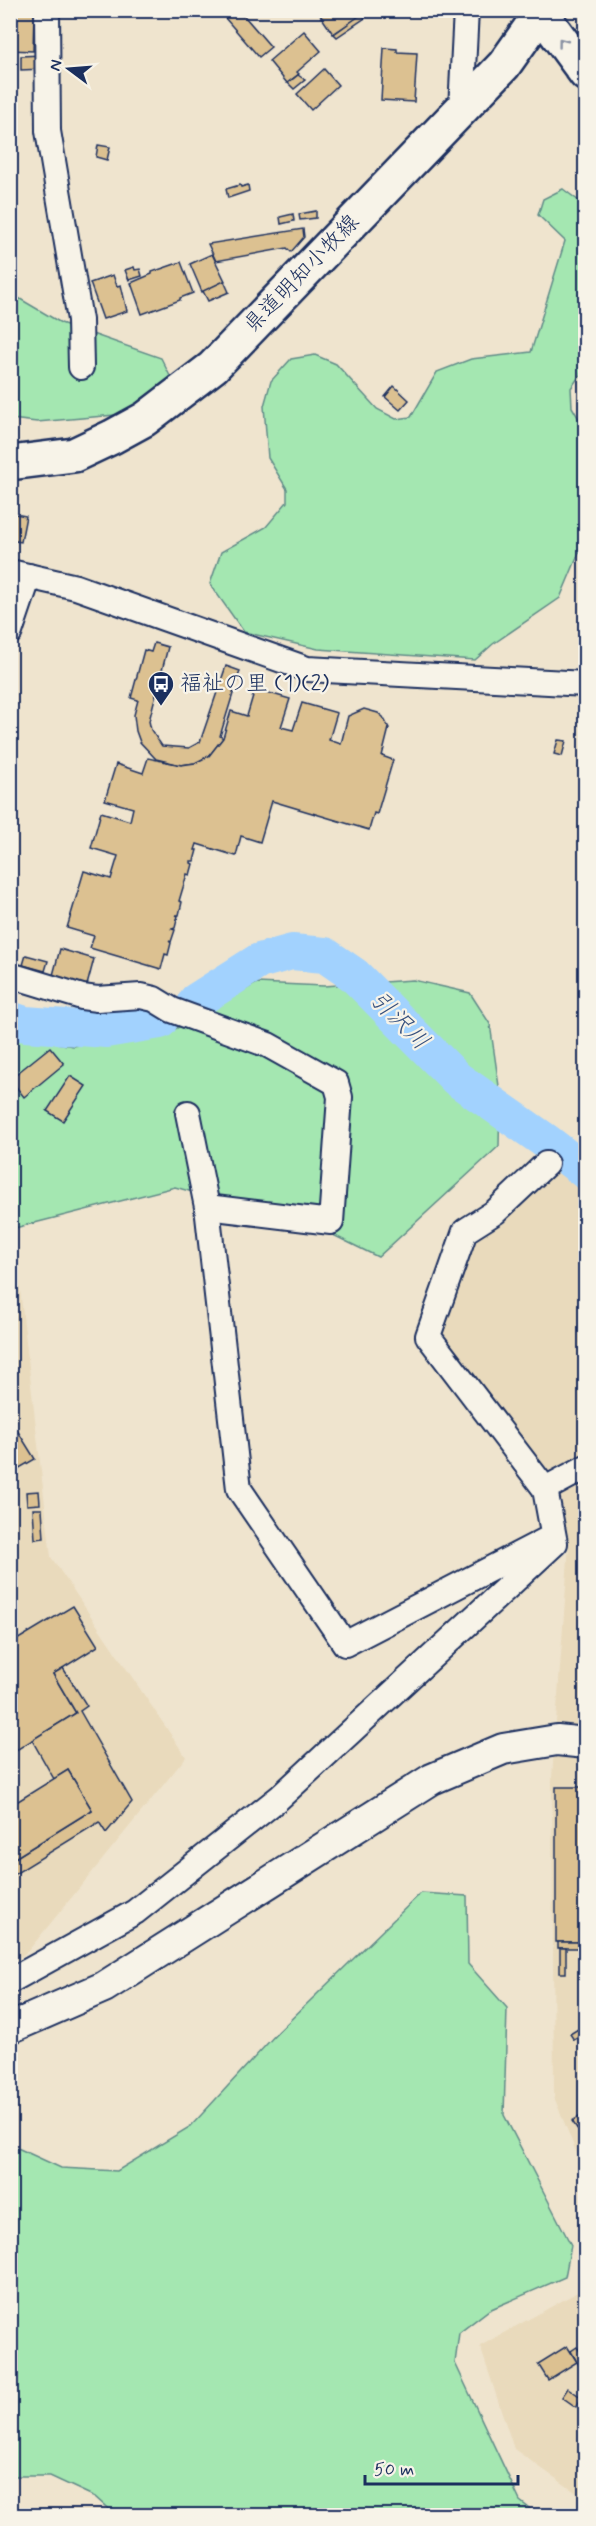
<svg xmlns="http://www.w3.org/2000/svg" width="596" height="2526" font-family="Mynerve,'Klee One',sans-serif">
	<rect width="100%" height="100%" fill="#efe4ce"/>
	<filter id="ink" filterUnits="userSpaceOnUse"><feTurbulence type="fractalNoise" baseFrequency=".0167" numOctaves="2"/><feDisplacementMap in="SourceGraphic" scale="12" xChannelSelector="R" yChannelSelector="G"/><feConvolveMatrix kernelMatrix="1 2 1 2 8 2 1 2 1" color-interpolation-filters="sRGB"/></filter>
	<g filter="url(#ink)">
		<g fill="#e9dabc">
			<path d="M556 1157 585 1179V2174L554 2097 552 1777 569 1545 557 1496 436 1333 469 1235 500 1217Z"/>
			<path d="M11 1274 19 1281 51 1557 186 1757 28 1951 11 1964Z"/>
			<path d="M585 2288V2499L514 2449 480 2346Z"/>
		</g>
		<g fill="#a4e7b1" stroke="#608b88" stroke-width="1.5">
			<path d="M563 189 579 201 585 218V368L571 388 572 407 585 429 586 530 584 541 560 598 493 644 475 660 318 649 244 632 210 584 221 552 266 527 287 502V489L268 458 264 406 271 381 291 359 315 355 336 364 377 409 396 419 411 417 437 372 471 359 531 352 565 241 538 215 543 199Z"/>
			<path d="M10 293 61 323 161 358 174 384 160 411 37 422 11 419Z"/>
			<path d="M413 980 470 993 490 1024 500 1093 499 1146 378 1257 319 1228 175 1187 11 1229V1035L73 1046 170 1032 257 983 324 986Z"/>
			<path d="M421 1893 467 1896 468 1964 507 2008 504 2115 571 2245 565 2277 489 2310 459 2333 455 2363 520 2501 538 2515H115L95 2497 50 2476H11V2145L61 2168 117 2171 191 2126 278 2032Z"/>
		</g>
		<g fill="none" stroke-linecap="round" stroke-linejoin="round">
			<g stroke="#a2d2fe" stroke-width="36">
				<path d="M196 1001 259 961 292 952 325 955 354 975 457 1079 547 1142 586 1172"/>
				<path d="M10 1019 25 1024 106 1030 160 1021"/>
			</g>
		</g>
		<g fill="#dcc191" stroke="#1b2f5e" stroke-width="1.5">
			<path d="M10 10H34L33 51 10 50Z"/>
			<path d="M218 10H239L271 47 259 57Z"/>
			<path d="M320 10H360L363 14 333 34 318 12Z"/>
			<path d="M362 14 365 18 337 37 334 34Z"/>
			<path d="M304 31 321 51 297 72 299 74 287 83 269 61Z"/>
			<path d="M384 48 397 49V52L417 53 414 102 381 100Z"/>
			<path d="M42 55V69L21 70V56Z"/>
			<path d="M324 69 338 85 311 110 297 94Z"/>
			<path d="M298 75 305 80 294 89 288 83Z"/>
			<path d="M98 145 110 147 107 160 96 157Z"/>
			<path d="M240 185 241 187 248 185 249 191 228 198 226 189Z"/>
			<path d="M316 211V218L300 220 299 214Z"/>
			<path d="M293 214 294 221 281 224 280 217Z"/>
			<path d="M303 229 304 237 291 252 287 248 216 261 208 244Z"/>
			<path d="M212 254 225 281 202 292 190 264Z"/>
			<path d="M181 262 193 293 180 298V300L142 314 131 283 152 274V272Z"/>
			<path d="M134 267 135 270 140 269 142 276 129 280 125 270Z"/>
			<path d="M113 275 117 286 121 285 127 311 103 319 90 283Z"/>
			<path d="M224 281 229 292 208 301 203 291Z"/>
			<path d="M394 386 409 400 400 410 385 397Z"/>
			<path d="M10 513 26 516 21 542 10 540Z"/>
			<path d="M154 643 168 647 149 721 151 730 162 746 189 748 200 742 226 666 240 671 220 736 223 738 209 756 195 763 181 765 156 759 140 742 136 731 134 715 138 700 131 698 144 650 151 652Z"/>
			<path d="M255 689 290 699 281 727 293 730 302 703 337 713 329 740 341 744 348 716 364 709 378 713 383 717 389 728 382 756 393 760 377 814 374 813 369 830 272 801 260 842 241 836 236 856 197 844 195 850H197L194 861H191V863L193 864 190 875 187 874 179 901 182 902 179 915H176L178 916 175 928 172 929 175 930 171 942 169 941 171 943 168 955 165 954 161 969 90 948 94 936 67 928 84 871 111 879 118 856 91 848 101 812 130 821 133 808 105 800 116 764 143 773 148 758 181 765 195 763 209 756 223 738 231 711 247 716Z"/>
			<path d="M558 740 566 741 562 756 554 754Z"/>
			<path d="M60 949 94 959 86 989 52 979Z"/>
			<path d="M26 955 48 961 45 971 23 965Z"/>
			<path d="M50 1047 64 1064 24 1097 10 1079Z"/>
			<path d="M70 1076 86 1086 63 1121 47 1111Z"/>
			<path d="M17 1430 35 1459 16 1470 10 1460V1434Z"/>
			<path d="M39 1491 40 1504 27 1505 26 1492Z"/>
			<path d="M33 1509H42L44 1538 35 1539Z"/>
			<path d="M73 1606 98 1646 53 1674 76 1713 10 1754V1644Z"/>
			<path d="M63 1668 87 1706 80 1711 132 1802 106 1833 99 1822 10 1877V1861L92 1810 68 1770 54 1779 32 1740 76 1713 53 1674Z"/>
			<path d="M68 1770 92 1810 10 1861V1806Z"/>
			<rect x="556" y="1787" width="30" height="155"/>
			<rect x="558" y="1942" width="28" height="6"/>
			<rect x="560" y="1948" width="6" height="25"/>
			<path d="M586 2024V2033L574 2040 570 2034Z"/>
			<path d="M586 2113V2142L572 2121Z"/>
			<path d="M567 2346 577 2362 548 2380 538 2364Z"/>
			<path d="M577 2347 586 2360 579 2365 571 2351Z"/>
			<path d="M568 2388 582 2398 576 2407 562 2397Z"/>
		</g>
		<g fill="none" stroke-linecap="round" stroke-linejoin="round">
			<g stroke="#1b2f5e" stroke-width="28">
				<g id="minor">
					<path d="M47 10 48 131 80 320 81 367"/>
					<path d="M461 109 466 10"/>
					<path d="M10 572 76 587 307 669 586 684"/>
					<path d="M10 632 29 576"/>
					<path d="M10 975 82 997 97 999 141 996 154 999 172 1010 268 1045 336 1083 340 1097 331 1222 207 1207"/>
					<path d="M188 1113 207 1207 239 1489 345 1644 546 1540"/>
					<path d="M545 1489 586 1467"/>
					<path d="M10 1981 135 1912 279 1798 555 1543 545 1489 428 1336 465 1231 495 1212 546 1164"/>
				</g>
			</g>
			<g stroke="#1b2f5e" stroke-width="34">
				<path id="tertiary" d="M10 2028 104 1987 432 1779 503 1749 557 1740 586 1743"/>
			</g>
			<g stroke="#1b2f5e" stroke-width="38">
				<path id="secondary" d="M10 463 74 455 112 437 145 419 213 367 504 65 543 10"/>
			</g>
			<g stroke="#1b2f5e" stroke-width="38">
				<path id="trunk" d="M539 10 586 74"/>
			</g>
			<use href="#minor" stroke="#f7f3e8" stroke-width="24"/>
			<use href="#tertiary" stroke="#f7f3e8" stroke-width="30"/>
			<use href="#secondary" stroke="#f7f3e8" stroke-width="33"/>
			<use href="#trunk" stroke="#f7f3e8" stroke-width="33"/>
		</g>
		<defs><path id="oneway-chevron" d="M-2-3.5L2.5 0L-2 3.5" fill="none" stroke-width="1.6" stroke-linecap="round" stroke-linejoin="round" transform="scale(1.5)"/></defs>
		<use stroke="#8991a3" href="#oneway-chevron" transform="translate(562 42) rotate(-127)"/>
	</g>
	<defs>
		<g id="bus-pin" transform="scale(1.35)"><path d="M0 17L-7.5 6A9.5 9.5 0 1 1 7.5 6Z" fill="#1b2f5e" stroke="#f7f3e8"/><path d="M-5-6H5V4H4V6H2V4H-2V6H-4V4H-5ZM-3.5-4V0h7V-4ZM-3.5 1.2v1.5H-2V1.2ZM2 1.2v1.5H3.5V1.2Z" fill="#fff"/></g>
	</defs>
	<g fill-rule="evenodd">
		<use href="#bus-pin" x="161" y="684"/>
	</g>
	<g text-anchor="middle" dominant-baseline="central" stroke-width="4.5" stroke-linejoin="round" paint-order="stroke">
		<g font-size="22" fill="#1b2f5e" stroke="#f7f3e8">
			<text transform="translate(302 274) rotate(-46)">県道明知小牧線</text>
		</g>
		<g font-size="22" fill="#1b2f5e" stroke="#f7f3e8" text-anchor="start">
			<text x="180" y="684">福祉の里 (1)(2)</text>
		</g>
		<g font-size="24" font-style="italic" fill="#36507e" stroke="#f7f3e8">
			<text transform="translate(399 1021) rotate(45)">引沢川</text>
		</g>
	</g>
	<rect width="596" height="2526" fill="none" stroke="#f7f3e8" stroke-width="36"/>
	<rect x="18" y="18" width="560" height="2490" fill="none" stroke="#1b2f5e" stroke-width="2" filter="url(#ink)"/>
	<g transform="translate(69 69) rotate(286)" stroke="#f7f3e8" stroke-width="4.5" paint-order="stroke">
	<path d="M0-4.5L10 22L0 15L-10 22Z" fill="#1b2f5e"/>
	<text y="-9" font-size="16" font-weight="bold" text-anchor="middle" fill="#1b2f5e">N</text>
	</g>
	<path d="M365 2475v9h153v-9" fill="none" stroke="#1b2f5e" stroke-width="3"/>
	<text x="374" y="2475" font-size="18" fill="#1b2f5e" stroke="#f7f3e8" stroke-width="4.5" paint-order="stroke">50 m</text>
</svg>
